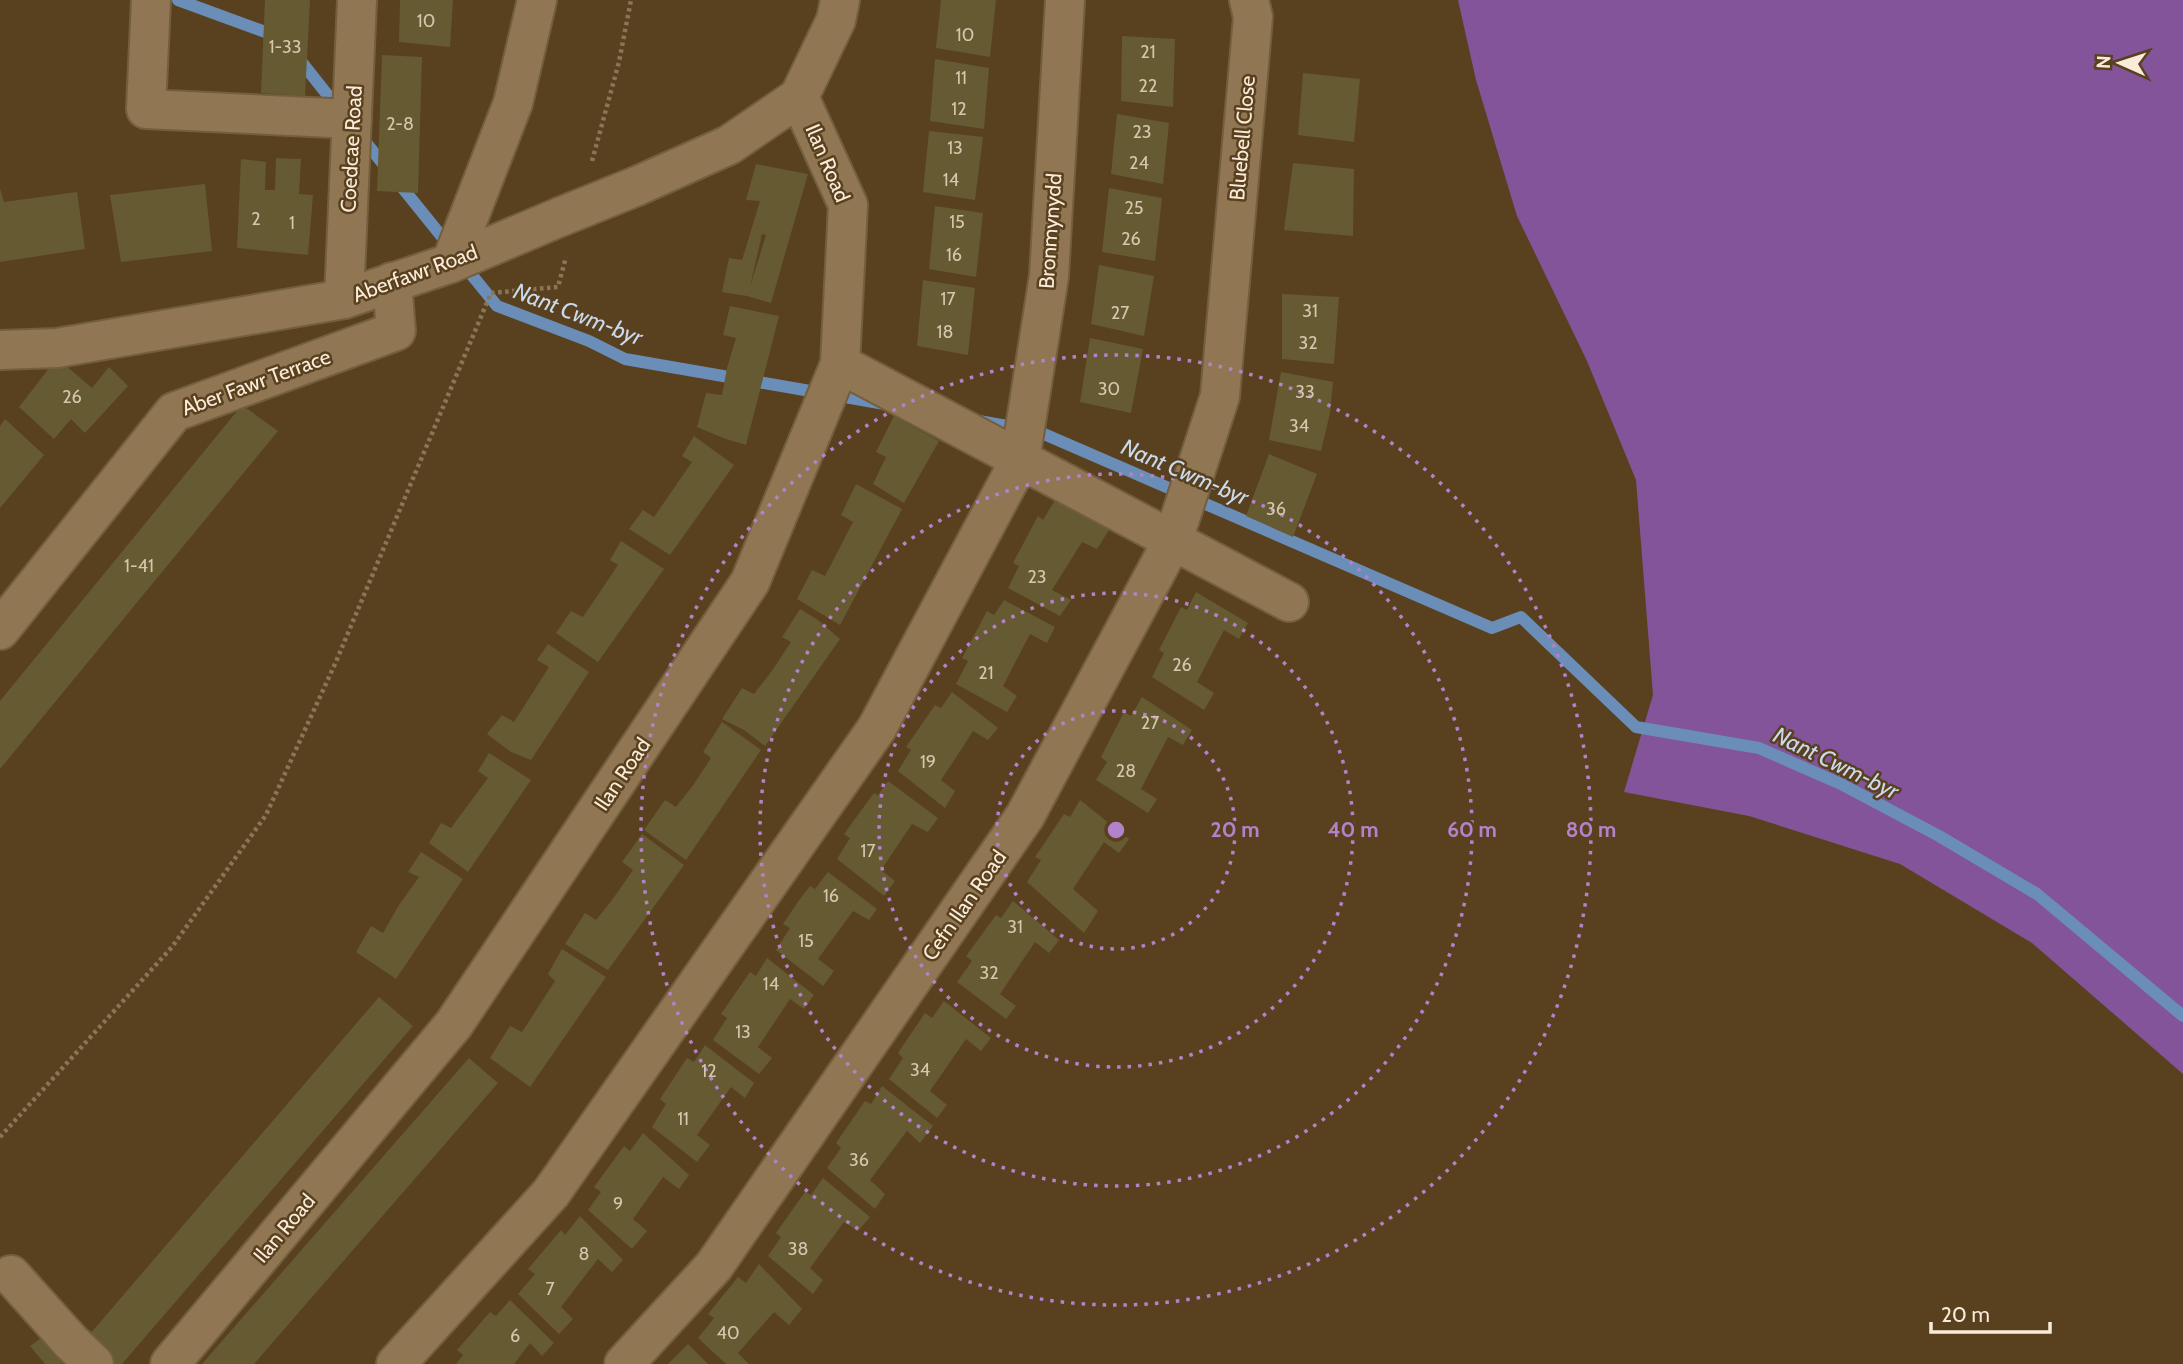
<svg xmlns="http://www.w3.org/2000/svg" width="2183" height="1364" font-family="Cabin,sans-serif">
	<rect width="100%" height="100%" fill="#59411f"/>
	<path fill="#835499" d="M1458 0H2183V1074L2032 943 1900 864 1749 816 1624 792 1653 695 1636 480 1587 361 1517 216 1476 80Z"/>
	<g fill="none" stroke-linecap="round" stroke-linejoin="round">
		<g stroke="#6a8eb8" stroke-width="12">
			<path d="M178 0 279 37"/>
			<path d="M296 55 341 112"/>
			<path d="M359 134 451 248"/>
			<path d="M462 263 497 306 589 341 625 359 885 404"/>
			<path d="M979 421 1037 431 1492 628 1521 617 1636 727 1759 748 1841 784 1939 836 2037 894 2183 1016"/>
		</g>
	</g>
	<g fill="#655a31" fill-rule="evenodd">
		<path d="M265 0H310L305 96 261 93Z"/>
		<path d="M400 0H453L450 47 399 42Z"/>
		<path d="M941 0H996L990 57 936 48Z"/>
		<path d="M1122 36 1175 39 1173 107 1121 101Z"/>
		<path d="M382 55 422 57 418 193 377 191Z"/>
		<path d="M935 59 989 68 984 129 930 121Z"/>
		<path d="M1303 73 1360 79 1354 142 1298 135Z"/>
		<path d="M1117 114 1169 123 1163 184 1111 174Z"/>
		<path d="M929 131 983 137 975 200 923 192Z"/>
		<path d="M276 158 301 159 299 194 313 195 308 255 237 248 241 159 266 162 265 190H275Z"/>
		<path d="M1293 163 1354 169 1353 236 1284 230Z"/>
		<path d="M756 164 808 174 771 303 747 296 722 292 729 258 742 260 760 201 746 200ZM762 234 766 235 750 287Z"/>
		<path d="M205 184 212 251 121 262 110 195Z"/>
		<path d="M0 188 4 202 77 192 85 249 0 262Z"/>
		<path d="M1109 188 1162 198 1155 261 1102 252Z"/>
		<path d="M935 206 983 213 976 277 929 269Z"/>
		<path d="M1099 265 1154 276 1144 336 1091 324Z"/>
		<path d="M923 280 975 288 968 355 917 346Z"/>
		<path d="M1282 294 1339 297 1334 364 1282 359Z"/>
		<path d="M730 306 779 316 746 445 723 438 697 427 706 393 722 395 727 368 736 338 723 335Z"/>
		<path d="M1090 338 1143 349 1131 413 1080 402Z"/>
		<path d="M57 358 92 388 109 367 128 386 85 433 71 419 54 439 19 407Z"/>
		<path d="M1281 372 1333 382 1330 413 1321 451 1269 440Z"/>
		<path d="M242 405 278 431 0 769V701Z"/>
		<path d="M894 416 939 441 904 503 873 484 886 457 876 452Z"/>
		<path d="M5 419 44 455 0 508V426Z"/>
		<path d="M694 436 734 465 670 555 629 529 643 510 654 517 692 462 682 456Z"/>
		<path d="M1269 454 1317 474 1293 537 1246 516Z"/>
		<path d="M856 484 902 509 840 625 797 599 812 570 825 576 853 522 841 515Z"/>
		<path d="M1055 500 1109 530 1097 549 1082 542 1052 590 1071 600 1060 616 1008 588 1019 566 1013 563 1038 516 1043 520Z"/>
		<path d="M621 541 664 569 598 662 556 633 571 611 583 617 618 565 610 560Z"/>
		<path d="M1196 592 1248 623 1239 639 1224 630 1197 682 1214 693 1204 710 1152 677 1164 653 1159 650 1181 607 1187 610Z"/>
		<path d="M1004 600 1055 627 1047 643 1030 634 1003 686 1017 696 1007 712 956 684 968 661 962 658 987 611 994 615Z"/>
		<path d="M800 609 818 620 840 639 765 746 744 730 722 719 742 688 754 694 771 672 791 642 782 637Z"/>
		<path d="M548 644 589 672 531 760 511 752 487 734 502 715 514 722 549 667 537 660Z"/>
		<path d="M952 692 998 728 988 740 973 731 959 753 941 780 955 791 945 808 898 771 911 750 906 747 935 705 941 708Z"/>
		<path d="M1142 697 1192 730 1183 745 1168 737 1141 789 1157 799 1148 813 1096 780 1107 762 1101 757 1124 712 1131 716Z"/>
		<path d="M722 722 761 750 686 860 644 830 665 800 676 807 694 784 711 758 703 752Z"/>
		<path d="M489 753 531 780 468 872 429 843 441 823 451 828 488 778 478 771Z"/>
		<path d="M888 781 938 818 928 832 912 824 881 870 895 881 884 896 837 859 850 838 844 834 874 793 878 795Z"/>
		<path d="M1080 800 1129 839 1119 853 1104 842 1073 889 1098 911 1084 933 1027 882 1041 860 1035 857 1064 814 1070 817Z"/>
		<path d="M642 834 684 865 608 970 565 944 585 913 596 920 612 900 633 870 622 862Z"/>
		<path d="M421 852 463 879 396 979 356 952 371 926 383 933 399 905 419 877 408 872Z"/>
		<path d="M828 872 877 909 869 920 853 911 818 959 834 971 823 986 776 950 790 928 783 924 797 903 810 886 815 889Z"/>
		<path d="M1013 901 1059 940 1049 953 1035 942 1000 994 1016 1006 1006 1019 957 982 972 961 966 956 996 915 1001 918Z"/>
		<path d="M562 949 606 977 530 1087 490 1058 510 1026 522 1032 555 981 548 974Z"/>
		<path d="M767 958 814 995 804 1009 790 999 758 1047 772 1058 759 1074 713 1040 727 1018 721 1014 750 972 756 976Z"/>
		<path d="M379 997 413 1026 122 1364H108L83 1342Z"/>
		<path d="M944 1001 991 1038 981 1051 966 1039 930 1091 947 1105 937 1118 889 1079 903 1058 898 1053 925 1013 932 1018Z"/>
		<path d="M705 1045 754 1083 745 1098 731 1087 697 1135 710 1145 697 1162 652 1127 666 1104 660 1099 687 1058 694 1062Z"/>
		<path d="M469 1058 498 1083 254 1364H202Z"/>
		<path d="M882 1086 933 1126 920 1143 907 1131 870 1180 885 1194 875 1209 827 1168 841 1148 836 1143 865 1101 871 1104Z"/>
		<path d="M643 1133 689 1175 679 1189 663 1177 633 1219 647 1231 632 1249 588 1210 601 1192 594 1187 624 1146 630 1151Z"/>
		<path d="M823 1178 870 1217 858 1231 844 1222 810 1268 823 1280 813 1294 768 1256 781 1237 776 1233 805 1192 811 1195Z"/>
		<path d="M580 1216 623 1260 612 1272 598 1259 561 1307 573 1319 559 1334 518 1294 535 1274 528 1269 561 1230 565 1235Z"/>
		<path d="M759 1264 802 1309 789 1325 774 1312 738 1353 749 1364H726L698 1338 714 1318 708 1314 738 1277 746 1283Z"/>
		<path d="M510 1300 554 1343 542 1356 530 1343 514 1364H456L463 1355 457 1350 490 1312 496 1316Z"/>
		<path d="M41 1338 63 1364H45L30 1346Z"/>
		<path d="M688 1344 708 1364H668Z"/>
	</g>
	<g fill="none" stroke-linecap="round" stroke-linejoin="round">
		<g stroke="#735e3e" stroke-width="42">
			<g id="minor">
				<path d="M151 0 146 109 352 119"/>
				<path d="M799 97 836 20 840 0"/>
				<path d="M637 186 729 145 799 97"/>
				<path d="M451 263 513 103 537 0"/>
				<path d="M344 299 357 0"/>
				<path d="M0 350 57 348 344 299 451 263 560 217"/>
				<path d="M840 364 1289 602"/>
				<path d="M0 630 174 412 396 331 392 282"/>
				<path d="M11 1275 71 1342 94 1364"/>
				<path d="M170 1364 454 1024 750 582 840 364 848 205 799 97"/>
				<path d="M396 1364 551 1193 877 728 1020 460 1049 276 1065 0"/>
				<path d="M624 1364 714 1266 1025 816 1173 540 1220 396 1253 17 1249 0"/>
			</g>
		</g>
		<g stroke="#8a7557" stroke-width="4.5" stroke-dasharray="3.5 3.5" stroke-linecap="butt">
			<path d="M592 161 619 62 631 0"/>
			<path d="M0 1137 172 947 266 815 335 664 491 293 558 287 566 257"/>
		</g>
		<use href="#minor" stroke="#907652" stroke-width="38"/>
		<g stroke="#735e3e" stroke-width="42" stroke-linecap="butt">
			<path id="minor-bridge" d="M560 217 637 186"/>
		</g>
		<use href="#minor-bridge" stroke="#907652" stroke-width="38"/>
	</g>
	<g fill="none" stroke="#b482ca" stroke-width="3.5" stroke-dasharray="3.5 7">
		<circle cx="1116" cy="830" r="119"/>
		<circle cx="1116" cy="830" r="237"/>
		<circle cx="1116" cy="830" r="356"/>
		<circle cx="1116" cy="830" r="475"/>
	</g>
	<g text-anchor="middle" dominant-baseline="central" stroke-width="5" stroke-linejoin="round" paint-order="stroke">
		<g font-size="18" fill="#d5c7ae">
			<text x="426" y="21">10</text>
			<text x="965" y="35">10</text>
			<text x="285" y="47">1-33</text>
			<text x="1148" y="52">21</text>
			<text x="961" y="78">11</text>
			<text x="1148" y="86">22</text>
			<text x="959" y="109">12</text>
			<text x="400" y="124">2-8</text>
			<text x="1142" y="132">23</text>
			<text x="955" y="148">13</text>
			<text x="1139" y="163">24</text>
			<text x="951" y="180">14</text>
			<text x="1134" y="208">25</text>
			<text x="256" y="219">2</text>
			<text x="957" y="222">15</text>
			<text x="292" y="223">1</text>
			<text x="1131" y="239">26</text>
			<text x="954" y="255">16</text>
			<text x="948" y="299">17</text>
			<text x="1310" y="311">31</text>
			<text x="1120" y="313">27</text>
			<text x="945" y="332">18</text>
			<text x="1308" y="343">32</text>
			<text x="1109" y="389">30</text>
			<text x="1305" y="392">33</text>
			<text x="72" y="397">26</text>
			<text x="1299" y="426">34</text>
			<text x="1276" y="509">36</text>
			<text x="139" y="566">1-41</text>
			<text x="1037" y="577">23</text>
			<text x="1182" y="665">26</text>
			<text x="986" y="673">21</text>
			<text x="1150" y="723">27</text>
			<text x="928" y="762">19</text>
			<text x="1126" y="771">28</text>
			<text x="868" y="851">17</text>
			<text x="831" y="896">16</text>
			<text x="1015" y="927">31</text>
			<text x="806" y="941">15</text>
			<text x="989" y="973">32</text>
			<text x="771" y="984">14</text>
			<text x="743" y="1032">13</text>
			<text x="920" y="1070">34</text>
			<text x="709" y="1071">12</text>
			<text x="683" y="1119">11</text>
			<text x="859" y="1160">36</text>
			<text x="618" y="1204">9</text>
			<text x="798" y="1249">38</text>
			<text x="584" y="1254">8</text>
			<text x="550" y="1289">7</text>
			<text x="728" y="1333">40</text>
			<text x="515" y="1336">6</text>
		</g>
		<g font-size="21" fill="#faebd8" stroke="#59411f">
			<text transform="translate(1242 138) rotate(-85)">Bluebell Close</text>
			<text transform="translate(351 149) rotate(-87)">Coedcae Road</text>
			<text transform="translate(828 163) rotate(67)">Ilan Road</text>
			<text transform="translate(1050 231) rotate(-86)">Bronmynydd</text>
			<text transform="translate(415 273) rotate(-20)">Aberfawr Road</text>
			<text transform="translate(256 382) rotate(-20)">Aber Fawr Terrace</text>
			<text transform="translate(622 774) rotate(-56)">Ilan Road</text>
			<text transform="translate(964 905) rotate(-55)">Cefn Ilan Road</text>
			<text transform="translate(284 1228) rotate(-50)">Ilan Road</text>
		</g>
		<g font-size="23" font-style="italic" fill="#cad9ec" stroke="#59411f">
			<text transform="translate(578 314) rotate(21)">Nant Cwm-byr</text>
			<text transform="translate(1185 472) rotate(23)">Nant Cwm-byr</text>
			<text transform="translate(1836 763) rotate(26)">Nant Cwm-byr</text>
		</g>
	</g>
	<circle cx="1116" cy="830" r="10" fill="#b482ca" stroke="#59411f" stroke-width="3.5"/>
	<g font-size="21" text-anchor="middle" font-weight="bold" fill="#b482ca" stroke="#59411f" stroke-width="5" stroke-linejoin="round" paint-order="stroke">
		<text x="1235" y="837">20 m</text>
		<text x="1353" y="837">40 m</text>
		<text x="1472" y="837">60 m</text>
		<text x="1591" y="837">80 m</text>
	</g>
	<g transform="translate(2120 63) rotate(273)" stroke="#59411f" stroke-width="5" paint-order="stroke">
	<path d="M0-5L12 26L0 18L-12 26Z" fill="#faebd8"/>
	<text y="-10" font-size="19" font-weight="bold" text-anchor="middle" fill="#faebd8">N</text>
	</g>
	<path d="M1931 1322v10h119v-10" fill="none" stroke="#faebd8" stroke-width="3.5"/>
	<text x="1941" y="1322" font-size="21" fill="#faebd8" stroke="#59411f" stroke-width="5" paint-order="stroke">20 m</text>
</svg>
